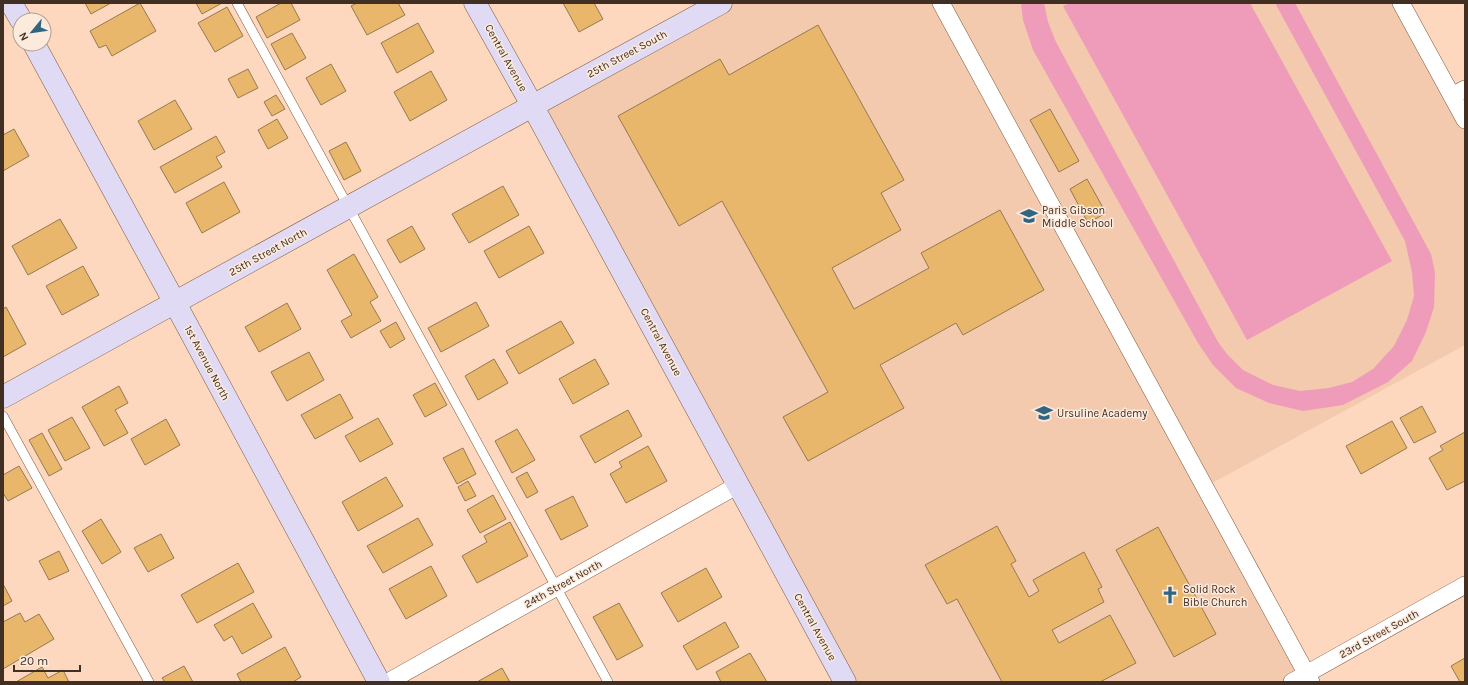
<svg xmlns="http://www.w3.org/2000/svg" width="1468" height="685" font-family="Karla,sans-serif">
	<rect width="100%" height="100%" fill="#fdd8bf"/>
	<path fill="#f3caae" d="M721 3H1401L1465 120V345L1205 487 1307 674 1292 682H845L532 105Z"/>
	<g fill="#ee9cba">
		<path d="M1021 3H1044L1048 22 1056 42 1218 342 1227 354 1243 370 1273 385 1300 391 1329 388 1352 382 1373 369 1394 346 1407 320 1414 296 1412 272 1405 241 1275 3H1295L1431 254 1435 272 1434 307 1426 332 1412 361 1388 382 1343 405 1303 411 1269 403 1236 388 1213 365 1198 343 1033 50 1023 20Z"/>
		<path d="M1069 3H1250L1392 261 1247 340 1063 6Z"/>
	</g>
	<g fill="#e9b76b" stroke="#957951">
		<path d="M85 3H111L91 14Z"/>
		<path d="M140 3 156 31 112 56 106 45 99 48 90 31Z"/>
		<path d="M196 3H222L202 14Z"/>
		<path d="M281 3H291L300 20 267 38 256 17Z"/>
		<path d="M357 3H398L405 15 367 35 351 6Z"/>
		<path d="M563 3H594L603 19 579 32Z"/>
		<path d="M227 7 243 36 215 52 198 23Z"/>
		<path d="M418 23 434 52 397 73 381 43Z"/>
		<path d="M818 25 904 180 881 193 901 230 832 268 854 309 929 268 921 253 1000 210 1044 290 963 335 956 323 880 365 904 408 808 461 783 417 828 392 722 201 679 226 618 116 720 59 729 75Z"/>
		<path d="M292 33 306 58 285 70 271 44Z"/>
		<path d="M331 64 346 91 321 105 306 78Z"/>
		<path d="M248 69 258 88 238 98 228 79Z"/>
		<path d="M431 71 447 100 410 121 394 92Z"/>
		<path d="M276 95 285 109 272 116 264 102Z"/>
		<path d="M175 100 192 129 154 150 138 121Z"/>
		<path d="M1050 109 1079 161 1059 172 1030 120Z"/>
		<path d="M277 119 288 138 268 149 258 130Z"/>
		<path d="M14 129 29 156 3 171V135Z"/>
		<path d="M216 136 225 152 216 157 222 167 175 193 160 167Z"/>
		<path d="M346 142 361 171 344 180 329 151Z"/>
		<path d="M1087 179 1106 213 1088 223 1070 189Z"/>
		<path d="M224 182 240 212 202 233 186 203Z"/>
		<path d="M503 186 519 215 469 243 452 214Z"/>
		<path d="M60 219 77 248 28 275 12 246Z"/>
		<path d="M412 226 425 249 400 263 387 240Z"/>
		<path d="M529 226 544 253 499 278 484 251Z"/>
		<path d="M354 254 378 297 370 302 381 321 351 338 341 321 352 315 327 270Z"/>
		<path d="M83 266 99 295 62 315 46 286Z"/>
		<path d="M476 302 489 326 441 352 428 328Z"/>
		<path d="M287 303 301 329 259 352 245 327Z"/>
		<path d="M6 307 26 344 3 357V309Z"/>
		<path d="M561 321 574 343 519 374 506 351Z"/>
		<path d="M396 322 405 339 390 348 380 331Z"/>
		<path d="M309 352 324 380 287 401 271 372Z"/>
		<path d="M494 359 508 383 478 400 465 376Z"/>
		<path d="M595 359 609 384 573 404 559 379Z"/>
		<path d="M435 383 447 405 425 417 413 395Z"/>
		<path d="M119 386 128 403 115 410 128 433 104 446 82 407Z"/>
		<path d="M340 394 353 418 315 439 301 415Z"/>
		<path d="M1422 406 1436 432 1414 443 1400 418Z"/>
		<path d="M628 410 642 436 595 463 580 436Z"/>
		<path d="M72 417 90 448 65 461 48 430Z"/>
		<path d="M378 418 393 444 360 462 345 436Z"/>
		<path d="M166 419 180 445 145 465 131 439Z"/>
		<path d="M1392 421 1407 448 1361 474 1346 446Z"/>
		<path d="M517 429 535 460 512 473 495 441Z"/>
		<path d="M1465 432V481L1447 490 1429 458 1443 450 1440 446Z"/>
		<path d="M42 433 62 469 49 476 29 440Z"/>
		<path d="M648 446 667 481 626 503 610 474 622 467 619 462Z"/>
		<path d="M463 448 476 474 457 484 443 458Z"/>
		<path d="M19 466 32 488 8 501 3 493V475Z"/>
		<path d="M527 472 538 492 527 498 516 478Z"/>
		<path d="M386 477 403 506 358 531 342 502Z"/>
		<path d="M468 481 476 496 465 501 458 487Z"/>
		<path d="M493 495 506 519 480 533 467 510Z"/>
		<path d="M573 496 588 526 561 540 545 510Z"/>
		<path d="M418 518 433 545 383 573 367 546Z"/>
		<path d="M101 519 121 552 102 564 82 531Z"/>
		<path d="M510 522 528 556 477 583 462 556 487 542 484 536Z"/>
		<path d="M997 526 1016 561 1011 564 1029 597 1039 591 1033 580 1084 552 1102 587 1098 589 1104 602 1052 630 1059 643 1110 615 1136 663 1100 682H1002L957 599 947 604 925 565Z"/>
		<path d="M1158 527 1216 634 1174 657 1116 550Z"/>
		<path d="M161 534 174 558 148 572 134 548Z"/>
		<path d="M59 551 69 571 49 580 39 561Z"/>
		<path d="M238 563 254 592 197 623 181 595Z"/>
		<path d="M431 566 447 596 406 619 389 589Z"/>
		<path d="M706 568 722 597 678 622 661 593Z"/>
		<path d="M3 584 12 601 3 606Z"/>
		<path d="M253 603 272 637 242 654 232 636 224 641 214 625Z"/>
		<path d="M619 603 643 646 617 660 593 617Z"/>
		<path d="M20 613 25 622 39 614 54 639 3 669V622Z"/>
		<path d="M725 622 739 647 697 670 683 646Z"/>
		<path d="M285 647 301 677 293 682H241L237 674Z"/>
		<path d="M750 653 767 682H721L716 672Z"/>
		<path d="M1465 658V682H1460L1451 666Z"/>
		<path d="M184 666 193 682H165L162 678Z"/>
		<path d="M42 667 48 678 63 670 69 682H16Z"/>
		<path d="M502 668 510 682H477Z"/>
	</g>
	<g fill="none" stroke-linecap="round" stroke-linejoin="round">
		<g stroke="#7f583c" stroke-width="10">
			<g id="lane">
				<path d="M237 3 608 682"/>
				<path d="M3 416 149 682"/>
			</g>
		</g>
		<g stroke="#7f583c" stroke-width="18">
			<g id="street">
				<path d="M941 3 1311 682"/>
				<path d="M1401 3 1465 120"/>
				<path d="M1452 96 1465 89"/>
				<path d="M388 682 738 485"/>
				<path d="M1292 682 1465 585"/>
			</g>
		</g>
		<g stroke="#7f583c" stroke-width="23">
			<g id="secondary">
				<path d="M11 3 21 20"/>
				<path d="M475 3 532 105 845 682"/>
				<path d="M34 44 175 303 379 682"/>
				<path d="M3 397C243 266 481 133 721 3"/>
			</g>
		</g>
		<use href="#lane" stroke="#fff" stroke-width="9"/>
		<use href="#street" stroke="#fff" stroke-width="17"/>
		<use href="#secondary" stroke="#e1daf4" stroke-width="22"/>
	</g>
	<defs>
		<g id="school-bare" transform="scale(1.38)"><path d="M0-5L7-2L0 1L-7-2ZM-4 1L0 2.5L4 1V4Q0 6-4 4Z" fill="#326582" stroke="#fceadd" stroke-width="2.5" paint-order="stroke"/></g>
		<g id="church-bare" transform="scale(1.38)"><path d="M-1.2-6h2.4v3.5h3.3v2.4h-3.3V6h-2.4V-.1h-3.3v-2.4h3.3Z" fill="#326582" stroke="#fceadd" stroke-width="2.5" paint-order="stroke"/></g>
	</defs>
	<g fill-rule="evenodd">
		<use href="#school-bare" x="1029" y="216"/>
		<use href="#school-bare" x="1044" y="413"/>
		<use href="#church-bare" x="1170" y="595"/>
	</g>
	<g text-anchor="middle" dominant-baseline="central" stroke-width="3" stroke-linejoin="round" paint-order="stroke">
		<g font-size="11" fill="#402f22" stroke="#fceadd">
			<text transform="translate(627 54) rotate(-28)">25th Street South</text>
			<text transform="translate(506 58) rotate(61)">Central Avenue</text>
			<text transform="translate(268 252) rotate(-29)">25th Street North</text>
			<text transform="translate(661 342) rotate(62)">Central Avenue</text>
			<text transform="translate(207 363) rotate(62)">1st Avenue North</text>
			<text transform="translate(563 584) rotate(-29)">24th Street North</text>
			<text transform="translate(815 627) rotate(61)">Central Avenue</text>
			<text transform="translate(1379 634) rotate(-29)">23rd Street South</text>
		</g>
		<g font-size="11" fill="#402f22" stroke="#fceadd" text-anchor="start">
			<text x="1042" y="210">Paris Gibson<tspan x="1042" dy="13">Middle School</tspan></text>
			<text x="1057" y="413">Ursuline Academy</text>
			<text x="1183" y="589">Solid Rock<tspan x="1183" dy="13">Bible Church</tspan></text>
		</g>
	</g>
	<rect width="1468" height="685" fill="none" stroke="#402f22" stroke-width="8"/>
	<g transform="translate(32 32) rotate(241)"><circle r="19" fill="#fceadd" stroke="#b19f92"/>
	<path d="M0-3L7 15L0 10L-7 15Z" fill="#326582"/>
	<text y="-6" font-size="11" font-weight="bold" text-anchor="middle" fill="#402f22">N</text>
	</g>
	<path d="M14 665v6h66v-6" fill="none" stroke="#402f22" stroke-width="2"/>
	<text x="20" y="665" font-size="12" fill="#402f22" stroke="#fceadd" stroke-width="3" paint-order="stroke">20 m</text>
</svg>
